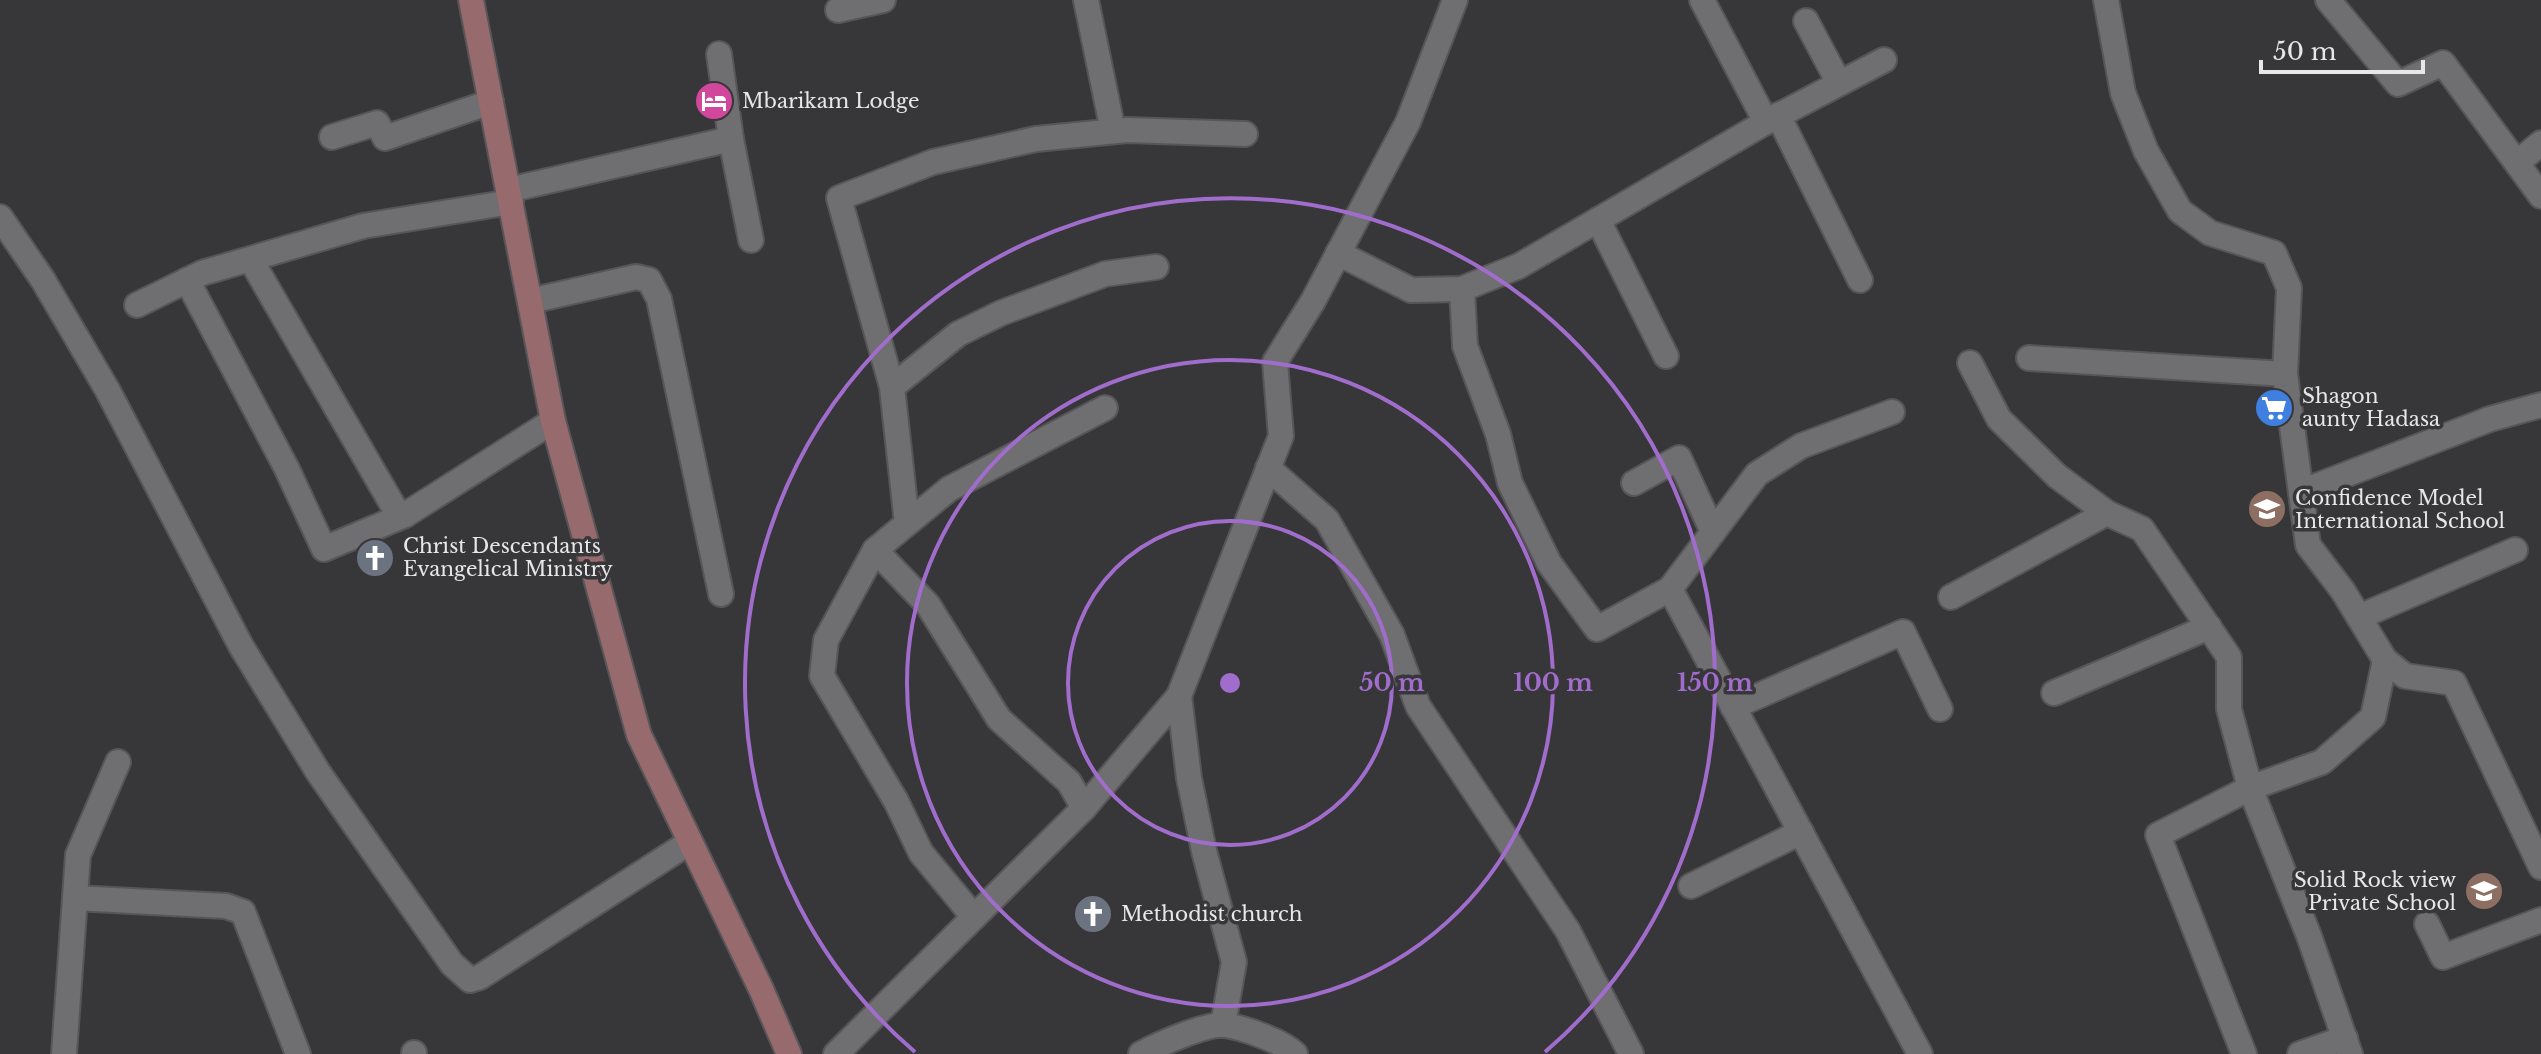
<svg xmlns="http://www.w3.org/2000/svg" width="2541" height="1054" font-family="'Libre Baskerville',serif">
	<rect width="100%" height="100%" fill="#373638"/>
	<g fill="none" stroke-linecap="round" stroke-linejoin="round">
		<g stroke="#575558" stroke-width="28">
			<g id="street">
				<path d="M1086 0 1113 131"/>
				<path d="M1702 0 1766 122"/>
				<path d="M2106 0 2123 93 2146 151 2180 211 2210 233 2274 253 2289 288 2285 374 2308 545 2343 591 2385 660 2405 676 2454 683 2541 867"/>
				<path d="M2328 0 2398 84 2443 63 2541 196"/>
				<path d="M838 10 883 0"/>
				<path d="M1806 21 1839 83"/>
				<path d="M719 54 731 139 751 240"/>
				<path d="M1778 115 1860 280"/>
				<path d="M332 137 377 123 385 138 491 102"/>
				<path d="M2518 162 2541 143"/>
				<path d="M508 190 731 139"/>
				<path d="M0 217 43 280 108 391 241 646 318 772 452 964 470 980 480 977 690 842"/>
				<path d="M1598 220 1666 356"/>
				<path d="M1338 253 1411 290 1462 289 1519 266 1766 122 1884 60"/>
				<path d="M251 260 395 509 405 515 553 421"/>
				<path d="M187 280 287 469 324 549 405 515"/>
				<path d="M1462 289 1465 346 1498 434 1510 483 1549 563 1597 629 1670 589"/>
				<path d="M530 301 636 277 649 280 659 299 721 594"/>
				<path d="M137 305 202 273 363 226 511 202"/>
				<path d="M2029 358 2285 374"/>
				<path d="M1970 363 1999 419 2057 476 2107 513 2142 529 2229 657V709L2250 788 2158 835 2244 1054"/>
				<path d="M892 387 958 334 1001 313 1105 274 1156 267"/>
				<path d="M1892 412 1801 446 1757 474 1670 589 1920 1054"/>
				<path d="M1268 468 1327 520 1392 635 1418 706 1568 931 1631 1054"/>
				<path d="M1634 483 1679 458 1713 532"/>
				<path d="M2301 492 2490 419 2541 405"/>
				<path d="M907 523 892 387 839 198 933 162 1036 139 1127 130 1245 134"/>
				<path d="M875 550 928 605 999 719 1069 782 1084 808"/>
				<path d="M1951 597 2107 513"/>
				<path d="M2359 617 2515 550"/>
				<path d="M2054 693 2209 627"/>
				<path d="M1179 696 1189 778 1204 851 1234 962 1223 1025"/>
				<path d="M1733 707 1903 632 1940 709"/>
				<path d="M1691 886 1801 832"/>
				<path d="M75 898 226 906 243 912 298 1054"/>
				<path d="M974 917 921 853 896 801 822 676 826 640 875 550 949 489 1105 408"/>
				<path d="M2427 924 2443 957 2541 920"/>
				<path d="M414 1053V1054"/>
				<path d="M64 1054 78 855 118 762"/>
				<path d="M836 1054 1084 808 1179 696 1281 436 1275 362 1313 301 1408 122 1455 0"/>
				<path d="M1141 1054C1157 1045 1207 1023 1225 1025 1244 1028 1282 1041 1295 1054"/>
				<path d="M2300 1054 2345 1038"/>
				<path d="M2350 1054 2309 936 2250 788 2322 762 2373 717 2385 660"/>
			</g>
		</g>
		<g stroke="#575558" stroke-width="28">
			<path id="secondary" d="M471 0 553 421 639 735 761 989 789 1054"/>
		</g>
		<use href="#street" stroke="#6f6e70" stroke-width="24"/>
		<use href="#secondary" stroke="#976b6d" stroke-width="24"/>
	</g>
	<g fill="none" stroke="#a16dcd" stroke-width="4">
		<circle cx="1230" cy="683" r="162"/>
		<circle cx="1230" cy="683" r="323"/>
		<path d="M915 1052A485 485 0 1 1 1545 1052"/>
	</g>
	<defs>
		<g id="hotel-disc" transform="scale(2)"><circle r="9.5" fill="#d1479c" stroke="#373638"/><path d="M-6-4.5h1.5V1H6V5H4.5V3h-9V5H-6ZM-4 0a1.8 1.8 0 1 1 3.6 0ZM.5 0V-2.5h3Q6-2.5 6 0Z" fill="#fff"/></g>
		<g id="supermarket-disc" transform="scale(2)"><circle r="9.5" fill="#3f7fe0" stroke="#373638"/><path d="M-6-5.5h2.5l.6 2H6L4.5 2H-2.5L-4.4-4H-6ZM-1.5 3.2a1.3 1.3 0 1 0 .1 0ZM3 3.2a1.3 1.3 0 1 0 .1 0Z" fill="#fff"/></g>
		<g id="school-disc" transform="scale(2)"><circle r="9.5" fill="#8d6e63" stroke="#373638"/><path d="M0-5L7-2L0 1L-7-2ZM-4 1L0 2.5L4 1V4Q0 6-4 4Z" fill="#fff"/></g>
		<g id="church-disc" transform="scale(2)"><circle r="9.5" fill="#6b7280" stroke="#373638"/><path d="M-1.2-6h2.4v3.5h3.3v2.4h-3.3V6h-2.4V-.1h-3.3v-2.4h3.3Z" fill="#fff"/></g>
	</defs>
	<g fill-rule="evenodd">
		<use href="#hotel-disc" x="714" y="101"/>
		<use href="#supermarket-disc" x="2274" y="408"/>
		<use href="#school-disc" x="2267" y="509"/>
		<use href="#church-disc" x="375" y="558"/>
		<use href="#school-disc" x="2484" y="891"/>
		<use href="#church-disc" x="1093" y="914"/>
	</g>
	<g text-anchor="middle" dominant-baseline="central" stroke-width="7" stroke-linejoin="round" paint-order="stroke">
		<g font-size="20" fill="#e7e6e8" stroke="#373638" text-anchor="start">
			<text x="742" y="101">Mbarikam Lodge</text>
			<text x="2302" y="396">Shagon<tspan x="2302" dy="23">aunty Hadasa</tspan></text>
			<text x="2295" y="498">Confidence Model<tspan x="2295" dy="23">International School</tspan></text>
			<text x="403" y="546">Christ Descendants<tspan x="403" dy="23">Evangelical Ministry</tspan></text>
			<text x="2456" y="880" text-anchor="end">Solid Rock view<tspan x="2456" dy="23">Private School</tspan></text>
			<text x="1121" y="914">Methodist church</text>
		</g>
	</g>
	<circle cx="1230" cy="683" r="12" fill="#a16dcd" stroke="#373638" stroke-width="4"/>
	<g font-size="24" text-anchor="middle" font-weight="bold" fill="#a16dcd" stroke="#373638" stroke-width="7" stroke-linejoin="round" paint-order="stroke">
		<text x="1392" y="691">50 m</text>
		<text x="1553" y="691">100 m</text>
		<text x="1715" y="691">150 m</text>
	</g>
	<path d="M2261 60v12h162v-12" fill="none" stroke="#e7e6e8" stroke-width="4"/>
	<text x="2273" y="60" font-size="24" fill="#e7e6e8" stroke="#373638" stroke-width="6" paint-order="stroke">50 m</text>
</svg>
